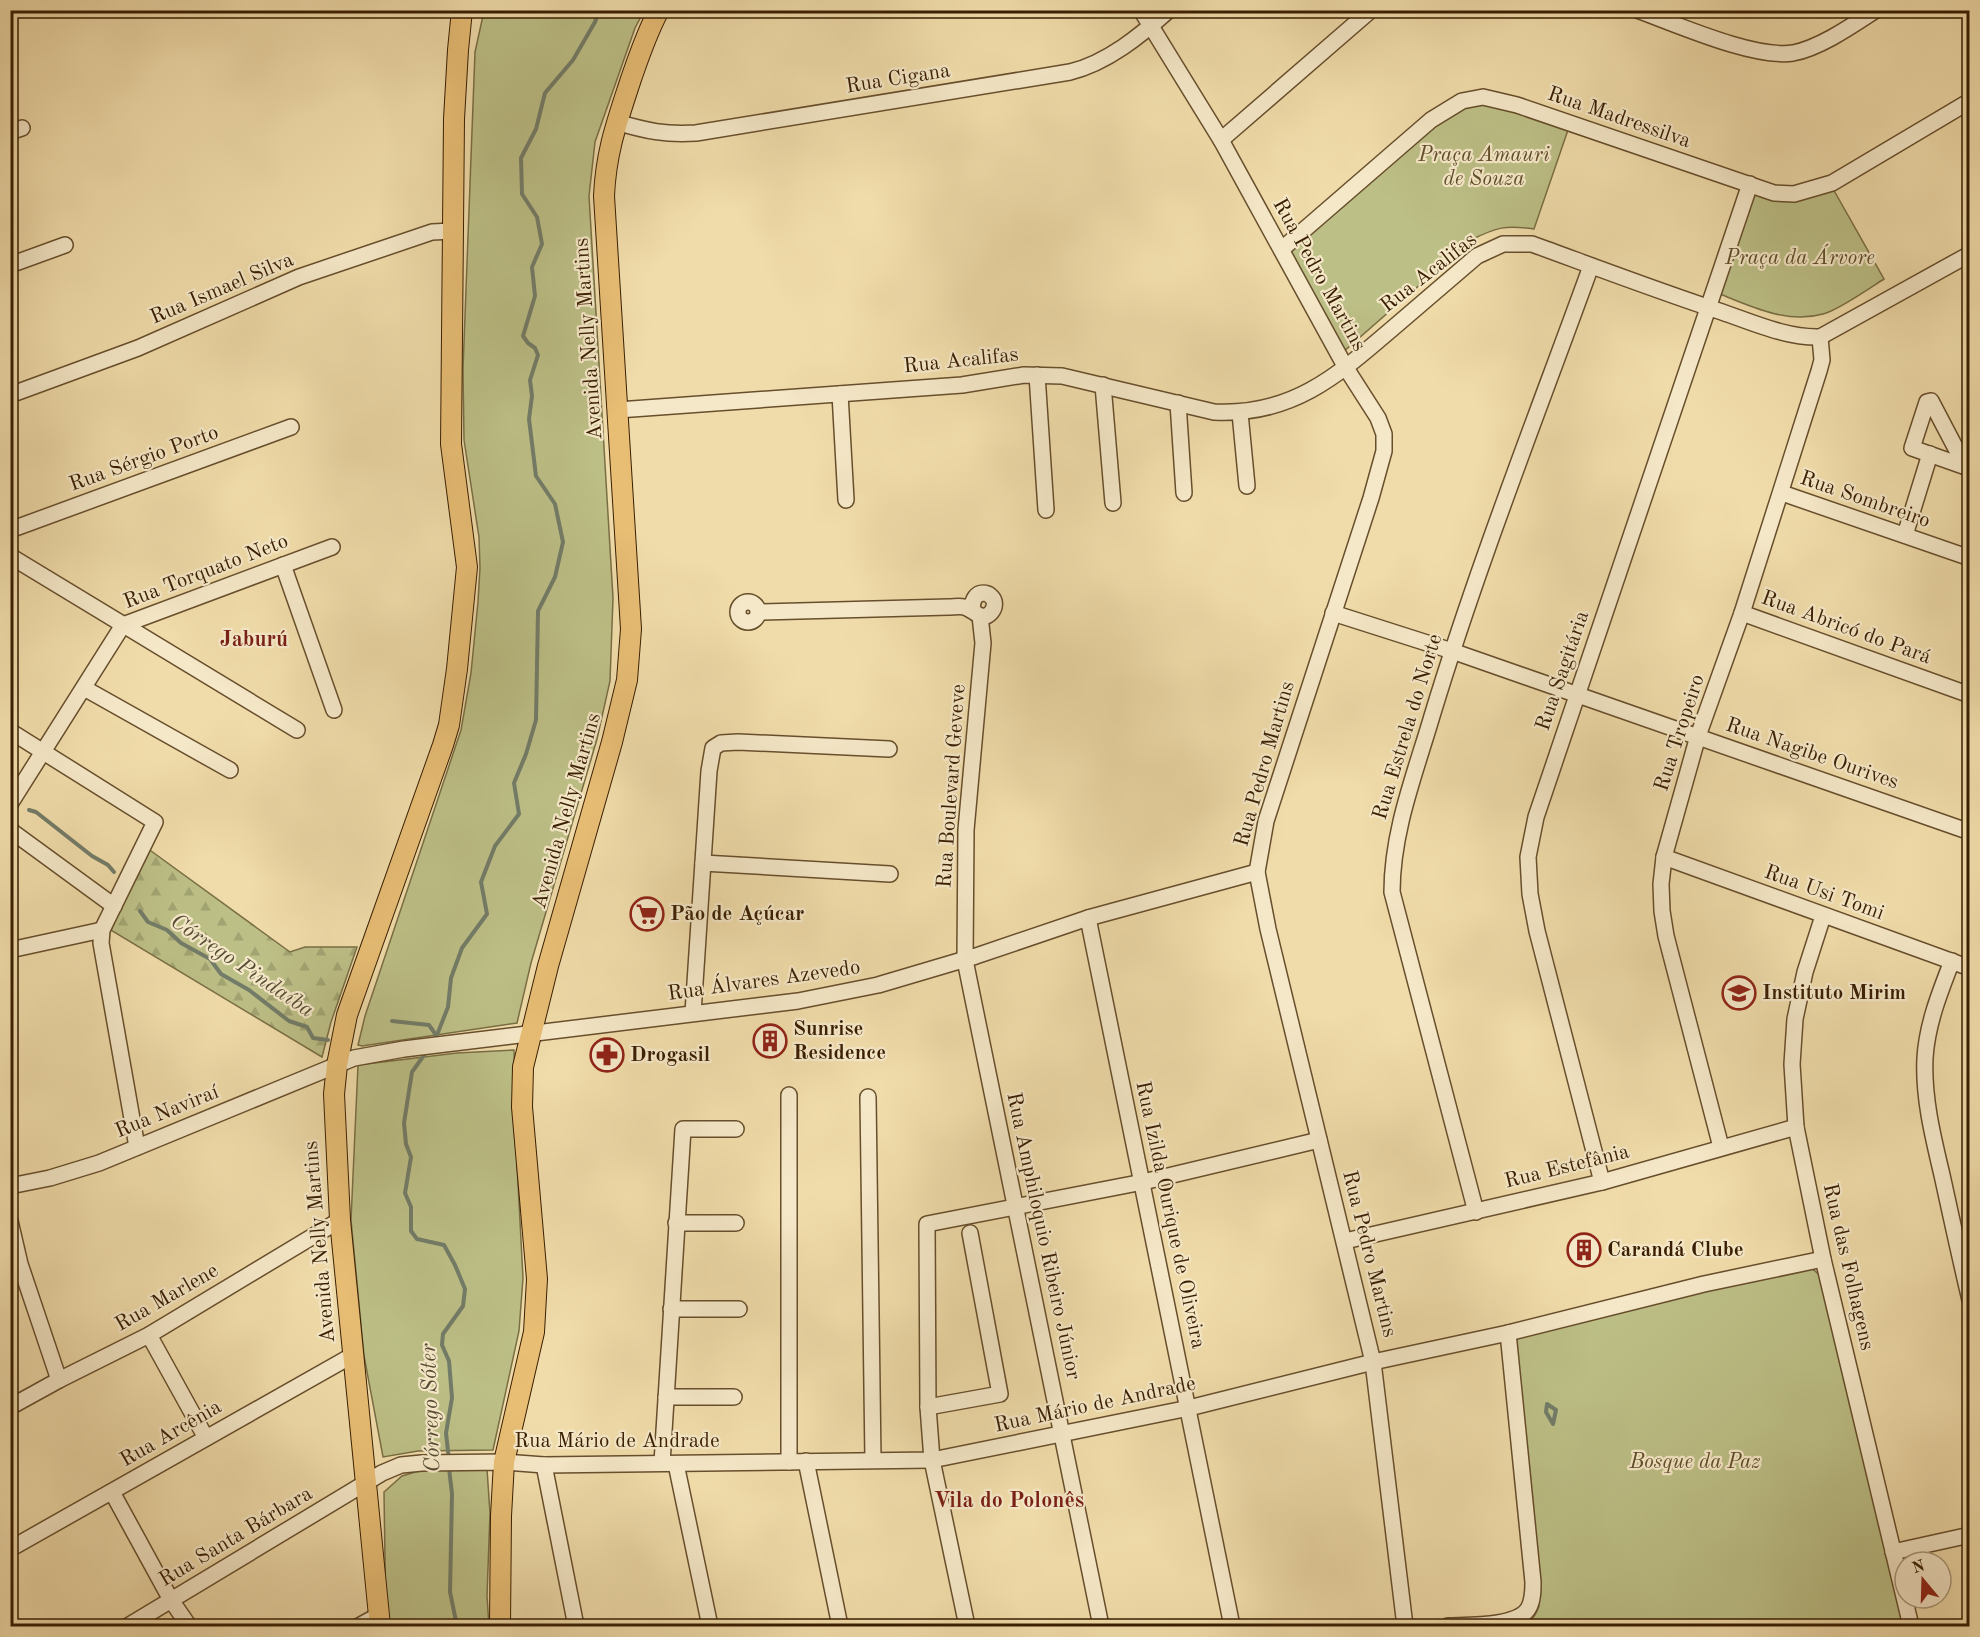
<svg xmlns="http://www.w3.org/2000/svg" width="1980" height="1637" font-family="'Old Standard TT',serif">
	<defs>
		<pattern id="forest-firs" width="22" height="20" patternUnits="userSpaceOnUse" patternTransform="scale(1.5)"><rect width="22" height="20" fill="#bcbf86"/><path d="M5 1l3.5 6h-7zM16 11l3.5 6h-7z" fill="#a2a472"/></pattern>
	</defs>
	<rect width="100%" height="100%" fill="#f0dcaa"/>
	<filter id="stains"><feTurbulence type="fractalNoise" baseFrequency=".00333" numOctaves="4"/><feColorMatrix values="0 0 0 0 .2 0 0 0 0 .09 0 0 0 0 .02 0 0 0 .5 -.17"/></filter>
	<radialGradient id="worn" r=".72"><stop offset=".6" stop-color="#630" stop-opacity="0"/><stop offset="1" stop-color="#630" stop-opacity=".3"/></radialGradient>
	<path fill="url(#forest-firs)" stroke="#7a6e44" stroke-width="1.5" d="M147 848 290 952 305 947H357L331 1022 322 1057 109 929Z"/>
	<g fill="#bcbf86" stroke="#7a6e44" stroke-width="1.5">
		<path d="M484 11H644L635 28 595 142 589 196 613 598 610 681 597 739 531 963 517 1023 362 1046 358 1045 365 1016 461 730 471 673 478 602 480 568 479 537 464 440 463 369 475 52Z"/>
		<path d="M1482 103 1569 127 1534 229C1505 225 1497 227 1471 240L1343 352 1288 249 1432 126 1464 106Z"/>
		<path d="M1832 187 1884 279C1870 288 1837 311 1823 314 1788 324 1752 307 1720 294L1753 190Z"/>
		<path d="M514 1050 517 1164 523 1278 519 1331 493 1450 418 1451 383 1457 364 1356 351 1220 358 1065 457 1053Z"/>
		<path d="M1809 1266 1822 1277 1829 1307 1903 1626H1519C1530 1622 1535 1618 1539 1606L1510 1339Z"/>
		<path d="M425 1469H487L490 1513 487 1596 489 1626H386L384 1492 402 1476Z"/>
	</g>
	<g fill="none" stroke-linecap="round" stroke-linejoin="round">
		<g stroke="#737c68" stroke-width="4">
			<path d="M29 810 36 812 92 856 108 865 114 872"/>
			<path d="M140 911 148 922 167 930 181 943 210 959 221 974 249 990 289 1021 307 1027 313 1038 328 1040"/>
			<path d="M392 1021 429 1025 436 1035"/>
			<path d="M435 1040 448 1007 451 978 462 948 487 914 481 882 495 846 519 814 514 783 526 754 536 720 538 611 555 577 563 542 555 504 536 476 529 419 532 396 530 380 538 355 535 348 528 343 523 336 535 296 532 267 542 244 537 217 522 194 521 158 536 129 545 93 573 60 595 22 599 10"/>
			<path d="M427 1051 412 1072 404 1123 406 1144 411 1157 405 1193 411 1207V1231L417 1239 444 1245 455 1265 465 1289 463 1306 443 1334 442 1345 449 1361 452 1398 446 1433 449 1460"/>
			<path d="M1547 1404 1556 1410 1553 1424 1546 1412Z"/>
			<path d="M449 1468 452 1494 450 1592 457 1626"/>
		</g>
		<g stroke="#674e2c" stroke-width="18">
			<g id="minor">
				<path d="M1141 10 1221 140 1346 368 1378 418 1384 434V451L1371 498 1266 821 1257 872 1268 929 1373 1362 1405 1626"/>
				<path d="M1637 10C1676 24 1754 59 1793 53 1820 48 1853 25 1876 10"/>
				<path d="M616 122C647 131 665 135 696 133L1070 72C1107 63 1140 36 1169 10"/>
				<path d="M10 132 22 128"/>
				<path d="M1221 140 1371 10"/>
				<path d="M1282 249 1431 120 1462 101 1483 97 1517 105 1774 193 1794 194 1832 183 1970 101"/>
				<path d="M10 265 65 245"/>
				<path d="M1037 375 1046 510"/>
				<path d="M1103 385 1113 503"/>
				<path d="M840 394 846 500"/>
				<path d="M10 395 138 348 299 277 432 232 453 231"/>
				<path d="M1931 401 1964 464 1963 466 1912 448 1927 402Z"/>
				<path d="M1178 403 1184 493"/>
				<path d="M618 410 962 385 1024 375 1062 376 1214 412C1292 416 1337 376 1393 328 1421 304 1449 280 1477 256L1503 244H1532C1595 267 1658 291 1722 312 1754 323 1787 338 1820 337L1970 254"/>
				<path d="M1240 413 1247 486"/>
				<path d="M1782 493 1970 558"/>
				<path d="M10 530 291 427"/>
				<path d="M1905 535 1930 454"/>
				<path d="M10 556 297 730"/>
				<path d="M283 565 334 710"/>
				<circle cx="748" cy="612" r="10"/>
				<path d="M759 612 949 607C954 607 959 606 964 607 970 608 975 614 981 616 989 618 996 609 994 601 993 598 991 596 988 594 976 590 971 601 973 611"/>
				<path d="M1333 613 1452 651 1970 832"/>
				<path d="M1742 613 1970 695"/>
				<path d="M980 616 983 643 966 830 965 960 1101 1626"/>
				<path d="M84 688 230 770"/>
				<path d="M10 731 155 822 102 930 101 943 137 1147"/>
				<path d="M10 804 123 625 332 547"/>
				<path d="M10 830 114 906"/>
				<path d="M1664 857 1970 968"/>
				<path d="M703 863 890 874"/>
				<path d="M1823 916 1805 972 1795 1019 1792 1064 1796 1127 1823 1259 1911 1626"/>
				<path d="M1088 918 1232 1626"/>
				<path d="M10 950 102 930"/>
				<path d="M1952 961C1940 992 1927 1024 1925 1058 1923 1097 1933 1137 1942 1175 1951 1216 1960 1258 1970 1300"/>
				<path d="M693 1013 709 771 713 748 721 743 738 742 889 749"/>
				<path d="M868 1097 873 1460"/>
				<path d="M1721 1147 1666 936 1662 911 1661 884 1664 857 1698 736 1742 613 1819 371 1822 360 1820 337"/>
				<path d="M1602 1182 1537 931 1530 894 1528 857 1536 817 1750 184"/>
				<path d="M10 1186 50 1178 99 1163 354 1058 404 1049 798 1001 878 985 976 956 1088 918 1257 872"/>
				<path d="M1476 1212 1392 892C1392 831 1415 774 1432 716 1478 564 1537 415 1591 266"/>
				<path d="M10 1221 20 1264 59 1380"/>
				<path d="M676 1223H736"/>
				<path d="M1345 1241 1602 1182 1796 1127"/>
				<path d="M671 1309H739"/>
				<path d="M149 1335 206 1438"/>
				<path d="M666 1397H734"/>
				<path d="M10 1407 59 1380 149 1335 340 1220"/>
				<path d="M928 1407 1000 1394 970 1233"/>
				<path d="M806 1461 840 1626"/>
				<path d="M789 1462V1095"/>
				<path d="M662 1463 683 1129H736"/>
				<path d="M676 1464 710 1626"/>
				<path d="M544 1465 576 1626"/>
				<path d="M112 1492 171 1600 189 1626"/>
				<path d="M10 1549 353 1355"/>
				<path d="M1893 1552 1970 1535"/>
				<path d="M128 1626 382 1473 401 1465 422 1463 504 1462 544 1465 932 1460 1189 1408 1373 1362 1508 1333 1704 1284 1823 1259"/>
				<path d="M359 1626 379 1615"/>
				<path d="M967 1626 932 1460 928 1407 927 1224 1143 1182 1319 1140"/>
				<path d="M1448 1626C1468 1625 1516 1627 1528 1609 1533 1601 1533 1591 1533 1582L1508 1333"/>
			</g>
		</g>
		<g stroke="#391e02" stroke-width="22">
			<g id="major">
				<path d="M380 1626 340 1220 334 1094 337 1065 347 1015 443 745 449 725 457 669 467 567 451 444 454 119 458 50 462 10"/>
				<path d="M500 1626 501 1516 504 1462 534 1332 537 1279 522 1107 523 1067 548 966 612 742 627 680 631 629 604 196C606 151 617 122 631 79 639 56 647 32 659 10"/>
			</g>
		</g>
		<use href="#minor" stroke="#f5e8c8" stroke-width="15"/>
		<use href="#major" stroke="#e8be75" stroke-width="20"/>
	</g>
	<defs>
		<g id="supermarket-ring" transform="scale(1.725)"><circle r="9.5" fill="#f5e8c8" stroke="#8f2418" stroke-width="1.5"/><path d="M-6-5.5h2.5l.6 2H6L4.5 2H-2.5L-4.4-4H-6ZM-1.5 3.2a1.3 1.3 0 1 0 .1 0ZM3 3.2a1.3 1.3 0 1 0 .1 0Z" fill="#8f2418"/></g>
		<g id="school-ring" transform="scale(1.725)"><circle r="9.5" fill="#f5e8c8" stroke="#8f2418" stroke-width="1.5"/><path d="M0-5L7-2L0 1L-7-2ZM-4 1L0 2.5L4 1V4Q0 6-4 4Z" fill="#8f2418"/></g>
		<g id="building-ring" transform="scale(1.725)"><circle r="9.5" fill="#f5e8c8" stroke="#8f2418" stroke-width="1.5"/><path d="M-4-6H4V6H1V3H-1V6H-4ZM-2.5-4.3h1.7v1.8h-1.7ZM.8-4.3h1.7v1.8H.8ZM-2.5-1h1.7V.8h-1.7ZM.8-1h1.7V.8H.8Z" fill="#8f2418"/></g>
		<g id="pharmacy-ring" transform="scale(1.725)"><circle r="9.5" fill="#f5e8c8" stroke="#8f2418" stroke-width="1.5"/><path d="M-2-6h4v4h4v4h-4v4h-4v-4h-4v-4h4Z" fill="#8f2418"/></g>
	</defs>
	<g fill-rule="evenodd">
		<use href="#supermarket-ring" x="647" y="914"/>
		<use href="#school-ring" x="1739" y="993"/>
		<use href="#building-ring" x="770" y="1041"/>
		<use href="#pharmacy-ring" x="607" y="1055"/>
		<use href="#building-ring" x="1584" y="1250"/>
	</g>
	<g text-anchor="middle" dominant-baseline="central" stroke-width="4.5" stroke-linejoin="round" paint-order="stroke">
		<g font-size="21" fill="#391e02" stroke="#f5e8c8">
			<text transform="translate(898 79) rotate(-9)">Rua Cigana</text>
			<text transform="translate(1619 118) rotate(19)">Rua Madressilva</text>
			<text transform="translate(1429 273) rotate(-38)">Rua Acalifas</text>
			<text transform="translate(1319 275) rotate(61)">Rua Pedro Martins</text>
			<text transform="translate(222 289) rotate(-23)">Rua Ismael Silva</text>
			<text transform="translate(589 339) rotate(-94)">Avenida Nelly Martins</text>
			<text transform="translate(961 361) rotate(-6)">Rua Acalifas</text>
			<text transform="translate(144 459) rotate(-20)">Rua Sérgio Porto</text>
			<text transform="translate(1865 500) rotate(19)">Rua Sombreiro</text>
			<text transform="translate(206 572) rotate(-21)">Rua Torquato Neto</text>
			<text transform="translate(1846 628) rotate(20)">Rua Abricó do Pará</text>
			<text transform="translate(1563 671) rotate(-71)">Rua Sagitária</text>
			<text transform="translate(1408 727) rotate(-73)">Rua Estrela do Norte</text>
			<text transform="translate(1680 733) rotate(-72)">Rua Tropeiro</text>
			<text transform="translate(1812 754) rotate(19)">Rua Nagibe Ourives</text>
			<text transform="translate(1265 764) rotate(-74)">Rua Pedro Martins</text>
			<text transform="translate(952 786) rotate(-86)">Rua Boulevard Geveve</text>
			<text transform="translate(567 811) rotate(-74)">Avenida Nelly Martins</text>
			<text transform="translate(1824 893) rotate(20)">Rua Usi Tomi</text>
			<text transform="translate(764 981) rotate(-8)">Rua Álvares Azevedo</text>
			<text transform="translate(167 1112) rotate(-22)">Rua Naviraí</text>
			<text transform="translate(1567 1167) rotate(-14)">Rua Estefânia</text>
			<text transform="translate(1170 1215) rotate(78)">Rua Izilda Ourique de Oliveira</text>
			<text transform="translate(1043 1236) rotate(78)">Rua Amphiloquio Ribeiro Júnior</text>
			<text transform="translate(320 1242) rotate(-95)">Avenida Nelly Martins</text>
			<text transform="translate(1369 1254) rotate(76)">Rua Pedro Martins</text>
			<text transform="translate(1848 1267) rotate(77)">Rua das Folhagens</text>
			<text transform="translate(167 1298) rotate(-30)">Rua Marlene</text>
			<text transform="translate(1095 1405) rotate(-12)">Rua Mário de Andrade</text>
			<text transform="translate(171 1434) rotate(-30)">Rua Arcênia</text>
			<text x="617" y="1441">Rua Mário de Andrade</text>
			<text transform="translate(236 1537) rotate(-31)">Rua Santa Bárbara</text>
		</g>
		<g font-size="21" font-style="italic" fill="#604e2a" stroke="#f5e8c8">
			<text x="1484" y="155">Praça Amauri<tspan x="1484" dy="24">de Souza</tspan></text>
			<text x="1800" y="258">Praça da Árvore</text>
			<text x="1695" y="1462">Bosque da Paz</text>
		</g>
		<g font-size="21" font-weight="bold" fill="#391e02" stroke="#f5e8c8" text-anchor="start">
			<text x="670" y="914">Pão de Açúcar</text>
			<text x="1762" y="993">Instituto Mirim</text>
			<text x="793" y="1029">Sunrise<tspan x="793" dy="24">Residence</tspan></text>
			<text x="630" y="1055">Drogasil</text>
			<text x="1607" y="1250">Carandá Clube</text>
		</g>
		<g font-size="22" font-weight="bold" fill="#7a1f14" stroke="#f5e8c8">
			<text x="254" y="640">Jaburú</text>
			<text x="1009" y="1501">Vila do Polonês</text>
		</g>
		<g font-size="22" font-style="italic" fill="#564d35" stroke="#f5e8c8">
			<text transform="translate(242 966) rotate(34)">Córrego Pindaíba</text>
			<text transform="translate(431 1408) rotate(-92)">Córrego Sóter</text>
		</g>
	</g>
	<rect width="1980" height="1637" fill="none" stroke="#f0dcaa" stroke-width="36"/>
	<rect x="12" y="12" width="1956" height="1613" fill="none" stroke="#391e02" stroke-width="3"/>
	<rect x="18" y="18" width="1944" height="1601" fill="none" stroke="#391e02" stroke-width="1.5"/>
	<g transform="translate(1923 1580) rotate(341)"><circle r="28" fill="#f5e8c8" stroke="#aa9779" stroke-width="1.5"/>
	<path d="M0-4.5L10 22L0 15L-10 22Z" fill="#8f2418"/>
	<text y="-9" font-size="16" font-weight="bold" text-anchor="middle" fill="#391e02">N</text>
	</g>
	<rect width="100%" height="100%" filter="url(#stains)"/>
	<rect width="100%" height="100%" fill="url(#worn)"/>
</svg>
